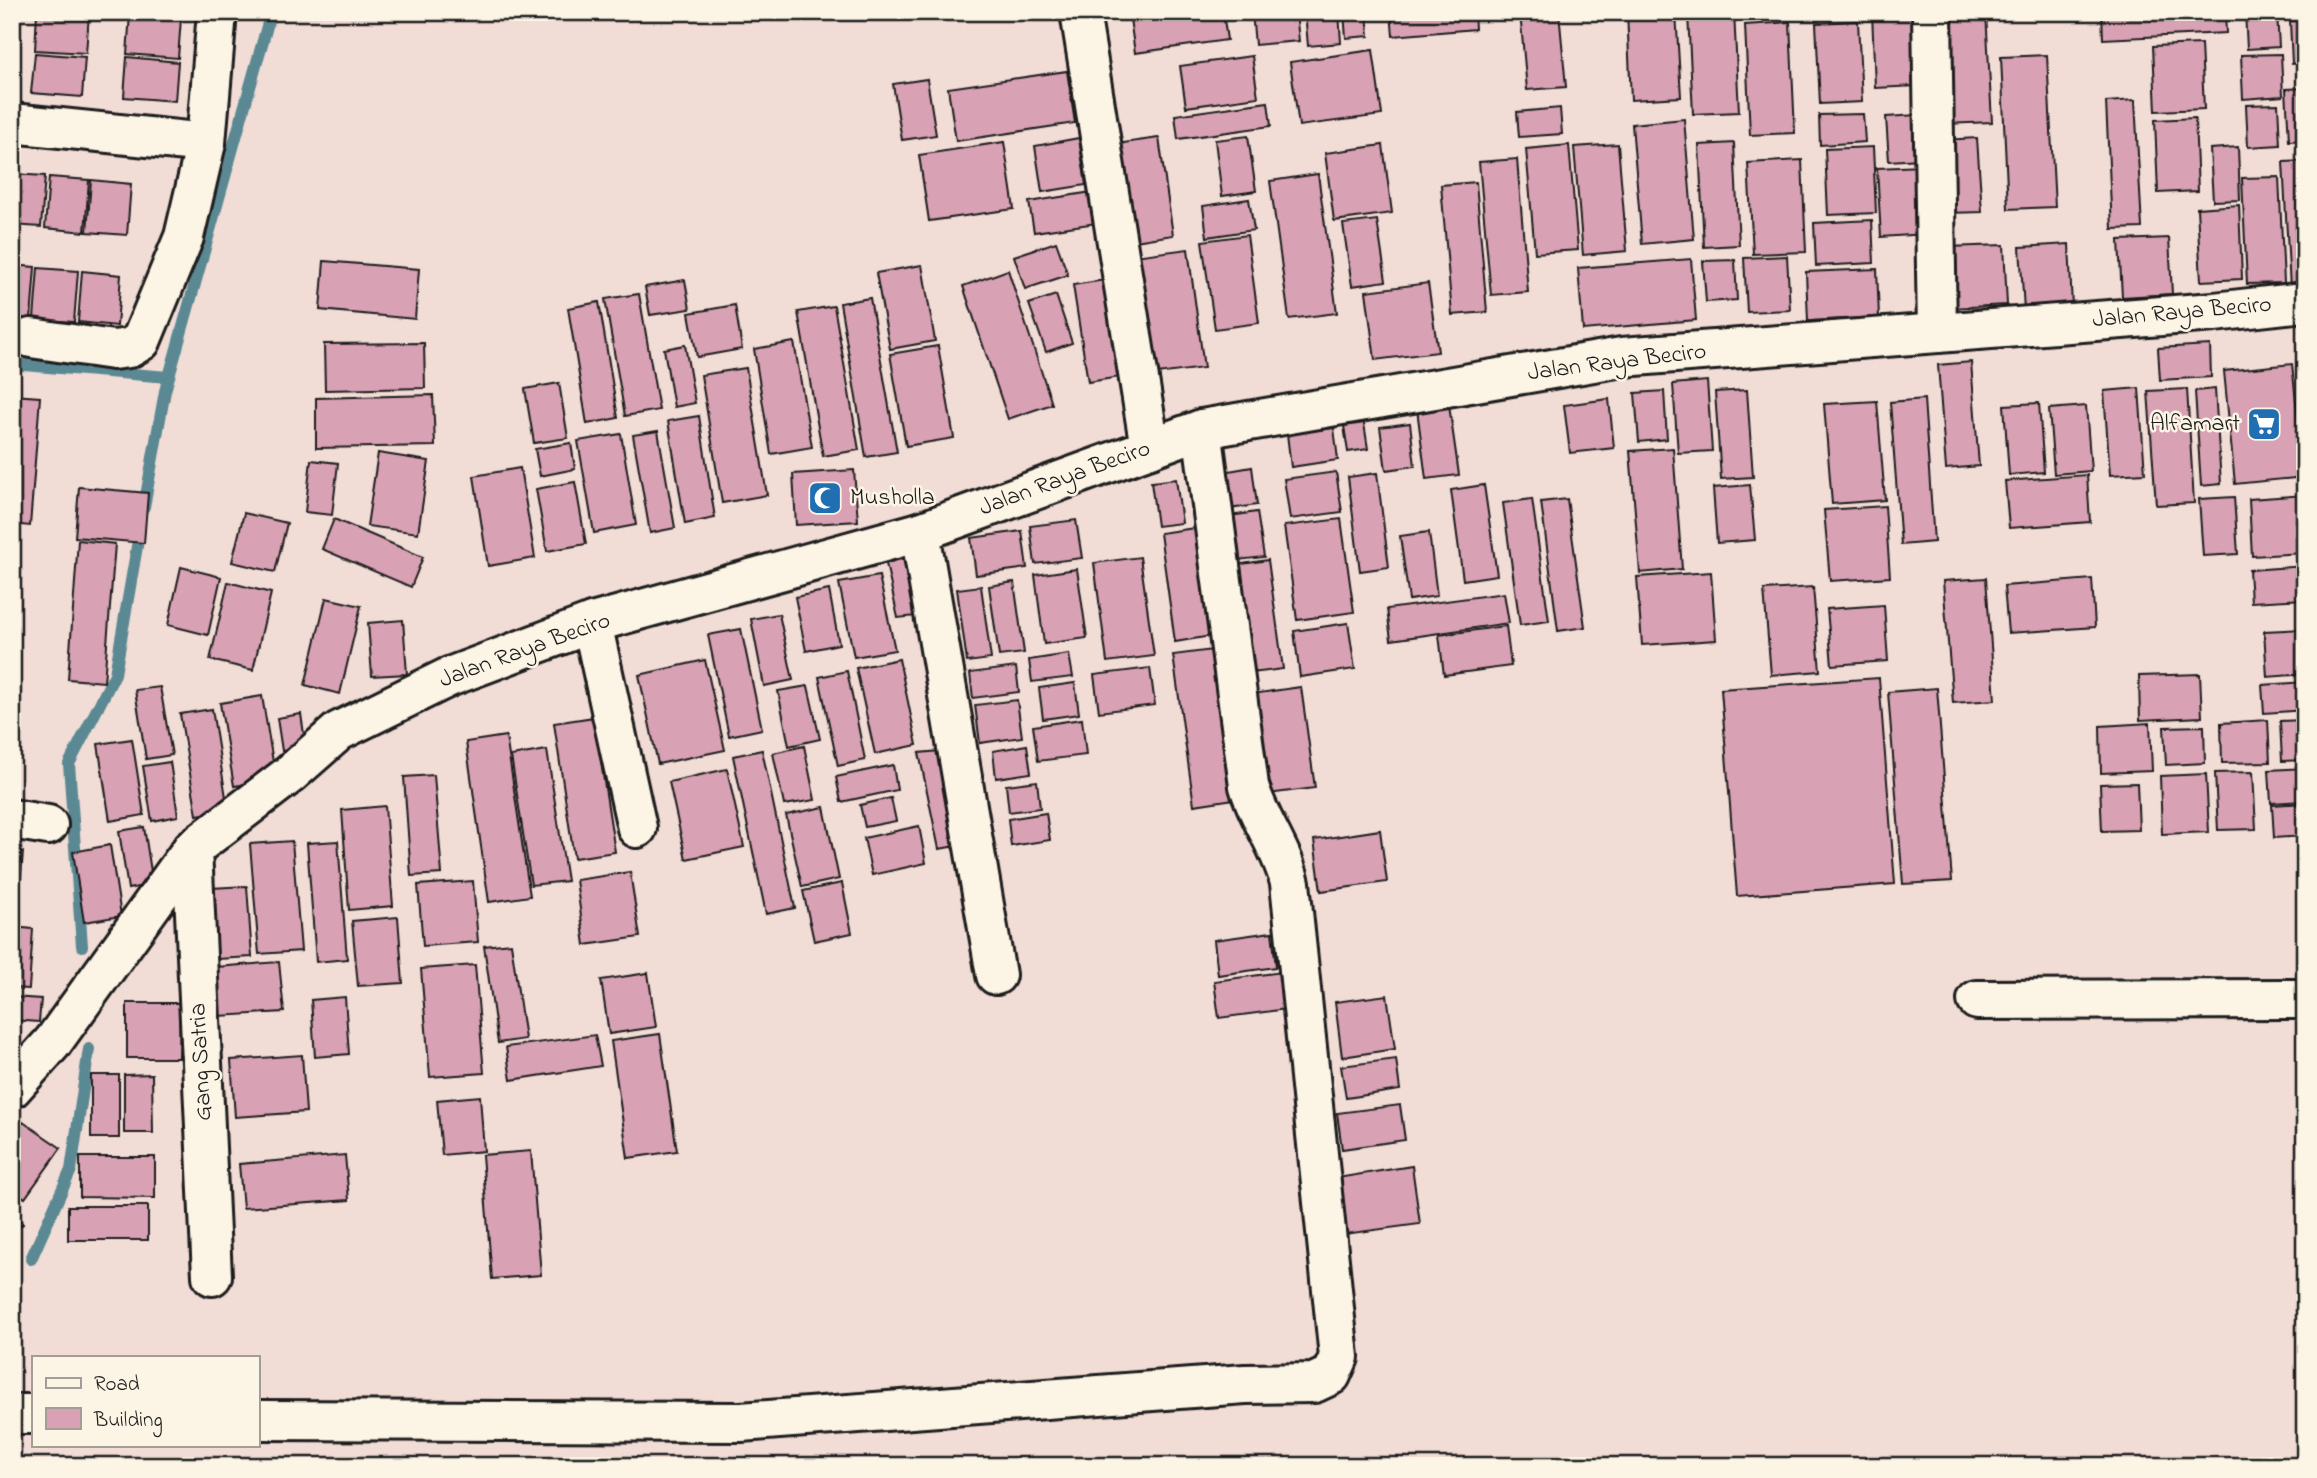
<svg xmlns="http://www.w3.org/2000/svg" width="2317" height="1478" font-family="'Indie Flower',sans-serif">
	<rect width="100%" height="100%" fill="#f2dcd6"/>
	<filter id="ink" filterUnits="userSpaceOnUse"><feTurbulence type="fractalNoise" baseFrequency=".0143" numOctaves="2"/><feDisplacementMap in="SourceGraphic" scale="14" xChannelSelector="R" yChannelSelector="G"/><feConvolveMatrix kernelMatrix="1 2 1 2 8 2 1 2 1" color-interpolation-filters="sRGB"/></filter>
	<g filter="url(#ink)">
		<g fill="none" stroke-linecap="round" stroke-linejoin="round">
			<g stroke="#5a8993" stroke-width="12">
				<path d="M12 364 168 377"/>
				<path d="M144 507 165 391 271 12"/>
				<path d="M82 946 69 764 115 674 140 529"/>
				<path d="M31 1259 71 1170 89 1049"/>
			</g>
		</g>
		<g fill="#d9a2b4" stroke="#1c1c1c" stroke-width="2">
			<path d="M37 12 89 14 86 53 35 50Z"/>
			<path d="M1129 12H1223L1227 40 1135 53Z"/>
			<path d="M1252 12H1296L1299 41 1255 45Z"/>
			<path d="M1305 12H1339L1341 43 1308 46Z"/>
			<path d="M1344 12H1367L1369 36 1346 38Z"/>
			<path d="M1391 12H1474L1475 29 1393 36Z"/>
			<path d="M1520 12H1559L1566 87 1527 90Z"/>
			<path d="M1627 12H1676L1681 97 1631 100Z"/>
			<path d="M1734 12 1739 112 1693 114 1688 14Z"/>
			<path d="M1872 12H1914L1918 86 1875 88Z"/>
			<path d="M1939 12H1986L1992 122 1945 124Z"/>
			<path d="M2102 12H2225L2226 33 2103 39Z"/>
			<path d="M2245 12H2277L2279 47 2247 49Z"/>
			<path d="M130 14 181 18 178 58 127 54Z"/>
			<path d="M2305 20V63L2292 64 2290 21Z"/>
			<path d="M1858 21 1862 102 1820 104 1816 23Z"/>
			<path d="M1790 22 1795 133 1750 135 1745 25Z"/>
			<path d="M2201 44 2204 109 2156 111 2153 46Z"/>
			<path d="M1373 50 1382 115 1299 126 1290 62Z"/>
			<path d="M35 53 85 57 82 97 31 93Z"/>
			<path d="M2281 54 2283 96 2243 99 2241 55Z"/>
			<path d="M2047 55 2055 207 2008 209 2001 57Z"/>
			<path d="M1252 56 1258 97 1186 107 1180 66Z"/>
			<path d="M127 57 178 62 175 101 124 97Z"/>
			<path d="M1067 71 1075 123 956 141 948 88Z"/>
			<path d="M927 79 936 135 902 140 893 84Z"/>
			<path d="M2305 88V140L2289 141 2286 89Z"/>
			<path d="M2135 100 2142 228 2112 229 2106 102Z"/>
			<path d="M1268 102 1271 126 1178 139 1175 115Z"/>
			<path d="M2278 104 2280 145 2248 147 2246 105Z"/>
			<path d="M1560 108 1562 134 1519 137 1517 112Z"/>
			<path d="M1863 114 1865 142 1820 145 1819 115Z"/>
			<path d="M1918 115 1920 159 1889 161 1886 117Z"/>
			<path d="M2195 118 2198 191 2158 193 2155 120Z"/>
			<path d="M1684 119 1694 239 1642 244 1632 124Z"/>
			<path d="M1248 136 1256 191 1222 196 1215 140Z"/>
			<path d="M1079 138 1086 185 1042 192 1035 146Z"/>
			<path d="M1159 138 1173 235 1122 243 1109 145Z"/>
			<path d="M1977 138 1982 212 1947 213 1943 140Z"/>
			<path d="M1004 142 1014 209 929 221 919 155Z"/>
			<path d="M1734 143 1739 245 1704 247 1699 145Z"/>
			<path d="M1618 144 1627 251 1583 255 1574 147Z"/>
			<path d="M1383 145 1392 213 1334 221 1325 153Z"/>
			<path d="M1569 145 1578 250 1535 253 1526 149Z"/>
			<path d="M1873 147 1876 213 1828 215 1825 149Z"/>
			<path d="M2238 147 2240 200 2213 201 2210 149Z"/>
			<path d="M1517 159 1528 292 1491 295 1479 162Z"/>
			<path d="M1802 160 1806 252 1753 254 1748 163Z"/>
			<path d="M2305 161V287L2290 288 2283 162Z"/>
			<path d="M1922 166 1925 234 1881 237 1877 168Z"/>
			<path d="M12 174 45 176 41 227 12 225Z"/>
			<path d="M1318 174 1337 313 1289 319 1270 181Z"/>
			<path d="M49 177 89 180 85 232 45 228Z"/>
			<path d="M2279 177 2284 283 2247 284 2242 178Z"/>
			<path d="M91 180 131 184 127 235 87 232Z"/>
			<path d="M1476 182 1487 312 1452 315 1441 185Z"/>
			<path d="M1092 192 1097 223 1034 232 1029 202Z"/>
			<path d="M1249 199 1254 230 1207 237 1203 206Z"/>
			<path d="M2239 205 2242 279 2201 281 2197 208Z"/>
			<path d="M1377 220 1386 281 1352 286 1343 224Z"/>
			<path d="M1872 220 1874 263 1816 266 1814 223Z"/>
			<path d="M1247 235 1259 323 1215 329 1202 241Z"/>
			<path d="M2169 238 2172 294 2122 297 2119 240Z"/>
			<path d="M1056 242 1068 275 1025 289 1014 256Z"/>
			<path d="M2069 244 2072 307 2024 310 2020 247Z"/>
			<path d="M2004 245 2007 305 1950 308 1947 247Z"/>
			<path d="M1188 249 1204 368 1142 376 1126 257Z"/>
			<path d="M1787 256 1790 310 1747 312 1744 258Z"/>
			<path d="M1691 259 1696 320 1583 330 1578 268Z"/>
			<path d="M1735 260 1737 300 1706 302 1703 261Z"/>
			<path d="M324 261 419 269 415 319 320 310Z"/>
			<path d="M12 265 35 267 31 319 12 317Z"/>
			<path d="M922 265 935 341 890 349 876 273Z"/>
			<path d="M38 268 78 271 74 322 34 319Z"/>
			<path d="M1877 269 1879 317 1808 321 1806 272Z"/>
			<path d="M1008 270 1052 404 1008 419 963 286Z"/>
			<path d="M82 271 121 275 117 326 78 322Z"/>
			<path d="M685 280 690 309 650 315 645 287Z"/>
			<path d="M1105 280 1120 377 1088 382 1073 285Z"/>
			<path d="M1428 283 1438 352 1375 360 1366 291Z"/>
			<path d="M639 294 659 410 625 416 605 299Z"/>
			<path d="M1056 295 1072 343 1046 352 1029 304Z"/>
			<path d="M870 298 897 452 866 457 840 303Z"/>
			<path d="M599 302 618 418 587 424 568 308Z"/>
			<path d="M735 305 742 349 697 357 689 313Z"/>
			<path d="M834 306 859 450 823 456 798 312Z"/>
			<path d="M794 342 812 447 771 454 754 349Z"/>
			<path d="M424 343 425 388 325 390 324 344Z"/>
			<path d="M685 345 695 403 674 407 664 349Z"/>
			<path d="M2210 345 2211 377 2160 380 2158 348Z"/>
			<path d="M938 346 954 438 906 446 890 354Z"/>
			<path d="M1971 362 1979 466 1946 469 1938 365Z"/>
			<path d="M2292 364 2304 477 2235 484 2224 371Z"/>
			<path d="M746 368 767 495 722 503 701 375Z"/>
			<path d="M1707 381 1712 451 1678 453 1673 384Z"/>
			<path d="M559 383 568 438 534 443 525 389Z"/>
			<path d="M2139 388 2145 473 2110 475 2104 391Z"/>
			<path d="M2187 389 2194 503 2156 505 2148 391Z"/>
			<path d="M2215 389 2221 484 2201 486 2195 391Z"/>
			<path d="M1747 390 1753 477 1721 479 1715 392Z"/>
			<path d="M1664 391 1667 439 1639 442 1635 393Z"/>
			<path d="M12 395 40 397 30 526 12 524Z"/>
			<path d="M433 395 435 446 316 448V398Z"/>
			<path d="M1609 399 1614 448 1570 453 1564 405Z"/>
			<path d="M1924 399 1934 542 1901 545 1890 402Z"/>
			<path d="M1877 401 1885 500 1832 504 1824 404Z"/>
			<path d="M2039 403 2044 472 2009 475 2004 405Z"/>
			<path d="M1449 405 1459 475 1426 479 1417 409Z"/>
			<path d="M2086 406 2091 471 2054 474 2049 409Z"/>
			<path d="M699 416 715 518 685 524 668 421Z"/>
			<path d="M1364 423 1368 449 1348 452 1344 426Z"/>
			<path d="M1410 423 1415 466 1386 470 1380 427Z"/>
			<path d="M1334 428 1338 460 1291 467 1287 434Z"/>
			<path d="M658 431 675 528 650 533 633 435Z"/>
			<path d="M621 434 636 525 594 533 578 441Z"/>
			<path d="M571 443 575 469 540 476 535 449Z"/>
			<path d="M1673 448 1682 569 1640 573 1630 451Z"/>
			<path d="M378 453 429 461 418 533 367 526Z"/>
			<path d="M311 460 338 463 332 515 305 512Z"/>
			<path d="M1252 467 1257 505 1222 510 1217 473Z"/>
			<path d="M520 468 535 558 488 566 474 476Z"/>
			<path d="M854 470 858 521 796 525 793 474Z"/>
			<path d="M1336 472 1342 512 1290 519 1284 479Z"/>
			<path d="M1377 473 1389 567 1360 571 1348 477Z"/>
			<path d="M2087 475 2090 522 2009 528 2005 481Z"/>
			<path d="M1176 479 1182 523 1157 526 1151 482Z"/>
			<path d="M575 482 586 544 547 551 536 489Z"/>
			<path d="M1484 485 1497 575 1463 580 1451 490Z"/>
			<path d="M1750 485 1755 540 1717 543 1713 488Z"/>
			<path d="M79 487 148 493 144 543 75 537Z"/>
			<path d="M2305 495V553L2252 556 2249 499Z"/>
			<path d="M2234 497 2238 554 2203 556 2199 499Z"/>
			<path d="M1532 499 1549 621 1520 625 1503 503Z"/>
			<path d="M1567 499 1585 627 1558 631 1541 502Z"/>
			<path d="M1885 506 1890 577 1830 581 1824 510Z"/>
			<path d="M1257 512 1264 557 1230 561 1223 517Z"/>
			<path d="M244 513 287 523 275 572 232 562Z"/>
			<path d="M334 519 423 557 411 587 322 549Z"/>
			<path d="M1341 519 1354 612 1297 620 1284 526Z"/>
			<path d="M1076 520 1082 558 1035 564 1030 526Z"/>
			<path d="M1202 527 1217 635 1175 642 1160 533Z"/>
			<path d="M1022 531 1027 568 976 575 971 538Z"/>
			<path d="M1429 532 1437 596 1409 600 1400 536Z"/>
			<path d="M78 540 115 544 104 682 68 679Z"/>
			<path d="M920 551 925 615 898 618 885 559Z"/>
			<path d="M1140 557 1154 656 1107 662 1094 563Z"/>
			<path d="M1268 560 1283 669 1244 674 1229 566Z"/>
			<path d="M2305 566V599L2251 602 2249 570Z"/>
			<path d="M181 567 221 577 208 635 168 625Z"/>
			<path d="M1077 569 1087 638 1044 644 1035 575Z"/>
			<path d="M1711 572 1716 640 1642 645 1637 577Z"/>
			<path d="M879 576 895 650 854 657 839 583Z"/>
			<path d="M1986 578 1995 700 1953 703 1943 581Z"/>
			<path d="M2092 579 2095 627 2008 633 2004 586Z"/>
			<path d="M228 582 271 593 253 670 210 660Z"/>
			<path d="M1014 582 1024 653 999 656 989 586Z"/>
			<path d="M981 586 991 659 967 662 957 589Z"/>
			<path d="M1813 587 1820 671 1771 675 1764 590Z"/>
			<path d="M829 590 839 644 806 651 795 597Z"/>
			<path d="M1504 593 1509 623 1391 640 1387 609Z"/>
			<path d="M326 598 361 606 340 694 305 685Z"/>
			<path d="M1884 605 1888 661 1832 665 1827 609Z"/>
			<path d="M779 614 793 680 764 686 751 619Z"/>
			<path d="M403 620 407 674 372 676 368 623Z"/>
			<path d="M1348 623 1355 669 1300 677 1294 631Z"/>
			<path d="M1506 626 1511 666 1444 675 1439 635Z"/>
			<path d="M741 629 762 729 729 736 708 635Z"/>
			<path d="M2305 629V674L2267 677 2264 631Z"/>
			<path d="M1220 649 1241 798 1194 805 1173 655Z"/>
			<path d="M1069 654 1073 677 1032 682 1029 660Z"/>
			<path d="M899 659 917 745 875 754 856 668Z"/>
			<path d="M705 660 725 750 658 764 639 675Z"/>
			<path d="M1016 667 1019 692 973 698 970 673Z"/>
			<path d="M1150 668 1155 705 1099 712 1094 675Z"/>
			<path d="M847 671 865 760 838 766 819 677Z"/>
			<path d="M2200 674 2202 717 2140 720 2139 676Z"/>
			<path d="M1879 678 1895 884 1737 896 1721 689Z"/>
			<path d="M2305 682V710L2264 713 2262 685Z"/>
			<path d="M1075 683 1079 714 1043 719 1039 688Z"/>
			<path d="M808 686 820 739 789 746 778 691Z"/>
			<path d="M160 687 172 755 146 759 135 690Z"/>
			<path d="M1301 687 1315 788 1260 795 1245 695Z"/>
			<path d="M1937 688 1952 881 1903 884 1888 692Z"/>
			<path d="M262 696 276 780 234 786 220 703Z"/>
			<path d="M1017 700 1022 737 980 743 975 705Z"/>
			<path d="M212 709 228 810 197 815 180 714Z"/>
			<path d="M301 714 306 748 282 751 277 718Z"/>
			<path d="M594 717 615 852 574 858 554 723Z"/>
			<path d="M1082 719 1086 755 1038 761 1033 726Z"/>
			<path d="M2268 720 2270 762 2222 763 2221 723Z"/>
			<path d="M2305 720V760L2282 761 2280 721Z"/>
			<path d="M2150 723 2152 771 2101 773 2100 726Z"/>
			<path d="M2204 726 2205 763 2166 765 2164 727Z"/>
			<path d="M506 736 530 896 489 902 466 742Z"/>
			<path d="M132 739 144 815 110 821 98 744Z"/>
			<path d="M1027 745 1031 773 996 778 993 751Z"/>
			<path d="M804 746 815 800 784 805 773 753Z"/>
			<path d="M547 750 567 881 531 885 511 756Z"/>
			<path d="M762 750 795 908 766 914 733 756Z"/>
			<path d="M951 750 967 844 939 849 919 753Z"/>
			<path d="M170 762 178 816 152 821 143 766Z"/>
			<path d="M893 765 897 790 841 802 836 777Z"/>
			<path d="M2305 768V801L2271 803 2269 770Z"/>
			<path d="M727 769 744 847 686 859 669 782Z"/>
			<path d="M2253 772 2256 829 2218 830 2215 773Z"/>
			<path d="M2206 774 2209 832 2162 834 2160 776Z"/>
			<path d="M434 775 442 874 411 876 404 777Z"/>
			<path d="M1037 781 1040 808 1009 812 1006 785Z"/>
			<path d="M2137 783 2139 830 2102 831 2100 784Z"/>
			<path d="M891 798 896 821 865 827 860 805Z"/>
			<path d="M2305 803V836L2274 838 2272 805Z"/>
			<path d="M385 806 393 906 349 910 342 810Z"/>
			<path d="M824 807 839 879 802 887 786 815Z"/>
			<path d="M1046 813 1050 840 1011 846 1008 819Z"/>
			<path d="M919 826 926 863 872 875 864 838Z"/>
			<path d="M144 827 153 884 128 889 119 831Z"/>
			<path d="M1380 830 1387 882 1321 891 1314 840Z"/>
			<path d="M292 841 301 951 259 954 250 844Z"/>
			<path d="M338 841 347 959 316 962 307 843Z"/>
			<path d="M110 845 121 916 84 922 73 852Z"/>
			<path d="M12 851 23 852 18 910H12Z"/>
			<path d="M630 872 640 937 585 945 576 880Z"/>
			<path d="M473 881 478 942 423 946 418 885Z"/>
			<path d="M842 883 852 933 814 941 803 891Z"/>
			<path d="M247 886 252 957 217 959 211 888Z"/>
			<path d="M398 917 403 983 358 986 352 921Z"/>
			<path d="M12 927 33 929 29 989 12 988Z"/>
			<path d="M1272 932 1276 967 1218 975 1214 940Z"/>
			<path d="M511 943 525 1039 498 1043 484 946Z"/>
			<path d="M279 962 284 1012 219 1016 216 967Z"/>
			<path d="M475 965 484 1073 430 1077 421 969Z"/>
			<path d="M1282 972 1287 1009 1219 1018 1214 981Z"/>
			<path d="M648 973 656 1027 609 1034 601 980Z"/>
			<path d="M1387 995 1395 1049 1342 1057 1335 1002Z"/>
			<path d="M12 997 41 999 39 1022 12 1020Z"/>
			<path d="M345 997 349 1054 315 1057 311 1000Z"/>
			<path d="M127 1003H180L179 1058H127Z"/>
			<path d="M660 1034 677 1151 628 1158 611 1041Z"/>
			<path d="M595 1035 601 1066 511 1080 506 1047Z"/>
			<path d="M302 1055 306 1112 235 1117 231 1060Z"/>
			<path d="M1396 1059 1400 1090 1346 1098 1341 1066Z"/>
			<path d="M152 1074 153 1133H124V1075Z"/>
			<rect x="91" y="1075" width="28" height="63"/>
			<path d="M480 1096 484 1151 442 1155 437 1100Z"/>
			<path d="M1400 1105 1405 1140 1342 1149 1337 1113Z"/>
			<path d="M23 1122 61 1148 25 1198 12 1189V1138Z"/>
			<path d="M531 1151 541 1275 492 1279 482 1155Z"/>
			<path d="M345 1155 349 1200 243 1208 239 1164Z"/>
			<path d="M80 1157H155V1198L80 1197Z"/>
			<path d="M1412 1166 1420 1224 1345 1234 1337 1178Z"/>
			<rect x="68" y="1206" width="80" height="34"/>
			<path d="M12 1211 23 1224 12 1233Z"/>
		</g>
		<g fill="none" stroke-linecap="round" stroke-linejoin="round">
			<g stroke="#1c1c1c" stroke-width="44">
				<g id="minor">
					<path d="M1080 12 1150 448"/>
					<path d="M1932 12 1937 333"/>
					<path d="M12 123 206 143"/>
					<path d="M31 338 113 350 129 348 141 341 184 237 206 143 217 12"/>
					<path d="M920 532 996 975"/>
					<path d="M592 623 637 828"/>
					<path d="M12 819 48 825"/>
					<path d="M192 849 212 1276"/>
					<path d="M1977 1000 2305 999"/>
					<path d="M12 1414H33"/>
					<path d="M257 1420 741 1422 1245 1384 1314 1383 1331 1375 1339 1357 1290 883C1282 849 1259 820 1249 786L1202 429"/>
				</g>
			</g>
			<g stroke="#1c1c1c" stroke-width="44">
				<path id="tertiary" d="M12 1088 53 1042 192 849 289 775 339 731 449 677 592 623 920 532 1202 429 1622 357 2214 312 2305 302"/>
			</g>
			<use href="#minor" stroke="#fcf5e5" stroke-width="38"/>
			<use href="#tertiary" stroke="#fcf5e5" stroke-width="38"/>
		</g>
	</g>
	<defs>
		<g id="supermarket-square" transform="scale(1.75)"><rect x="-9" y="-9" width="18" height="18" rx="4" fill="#1f6fb2" stroke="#fcf5e5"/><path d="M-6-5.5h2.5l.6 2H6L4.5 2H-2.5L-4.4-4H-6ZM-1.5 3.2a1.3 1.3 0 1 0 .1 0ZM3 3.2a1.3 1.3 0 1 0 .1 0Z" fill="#fff"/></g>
		<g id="mosque-square" transform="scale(1.75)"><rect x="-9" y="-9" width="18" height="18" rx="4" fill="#1f6fb2" stroke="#fcf5e5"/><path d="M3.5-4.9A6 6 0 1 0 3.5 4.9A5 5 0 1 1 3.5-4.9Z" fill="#fff"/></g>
	</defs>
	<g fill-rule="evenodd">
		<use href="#supermarket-square" x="2264" y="424"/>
		<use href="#mosque-square" x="825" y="498"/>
	</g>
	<g text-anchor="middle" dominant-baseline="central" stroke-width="5" stroke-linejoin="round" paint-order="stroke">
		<g font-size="24" fill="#1c1c1c" stroke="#fcf5e5">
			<text transform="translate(2182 313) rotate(-5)">Jalan Raya Beciro</text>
			<text transform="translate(1617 363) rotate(-7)">Jalan Raya Beciro</text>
			<text transform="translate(1065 479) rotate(-20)">Jalan Raya Beciro</text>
			<text transform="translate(525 651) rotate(-20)">Jalan Raya Beciro</text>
			<text transform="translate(202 1062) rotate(-93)">Gang Satria</text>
		</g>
		<g font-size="24" fill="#1c1c1c" stroke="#fcf5e5" text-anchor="end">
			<text x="2240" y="424">Alfamart</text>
			<text x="850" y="498" text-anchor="start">Musholla</text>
		</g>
	</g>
	<rect width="2317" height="1478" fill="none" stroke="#fcf5e5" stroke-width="42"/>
	<rect x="21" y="21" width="2275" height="1436" fill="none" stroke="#1c1c1c" stroke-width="2.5" filter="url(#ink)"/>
	<rect x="32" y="1356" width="228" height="91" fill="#fcf5e5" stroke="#a29e95" stroke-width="2"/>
	<rect x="46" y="1378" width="35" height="10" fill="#fcf5e5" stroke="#a29e95" stroke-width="2"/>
	<text x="94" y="1390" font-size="21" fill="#1c1c1c">Road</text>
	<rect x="46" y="1408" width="35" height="21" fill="#d9a2b4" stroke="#a29e95" stroke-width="2"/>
	<text x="94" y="1426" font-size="21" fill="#1c1c1c">Building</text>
</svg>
